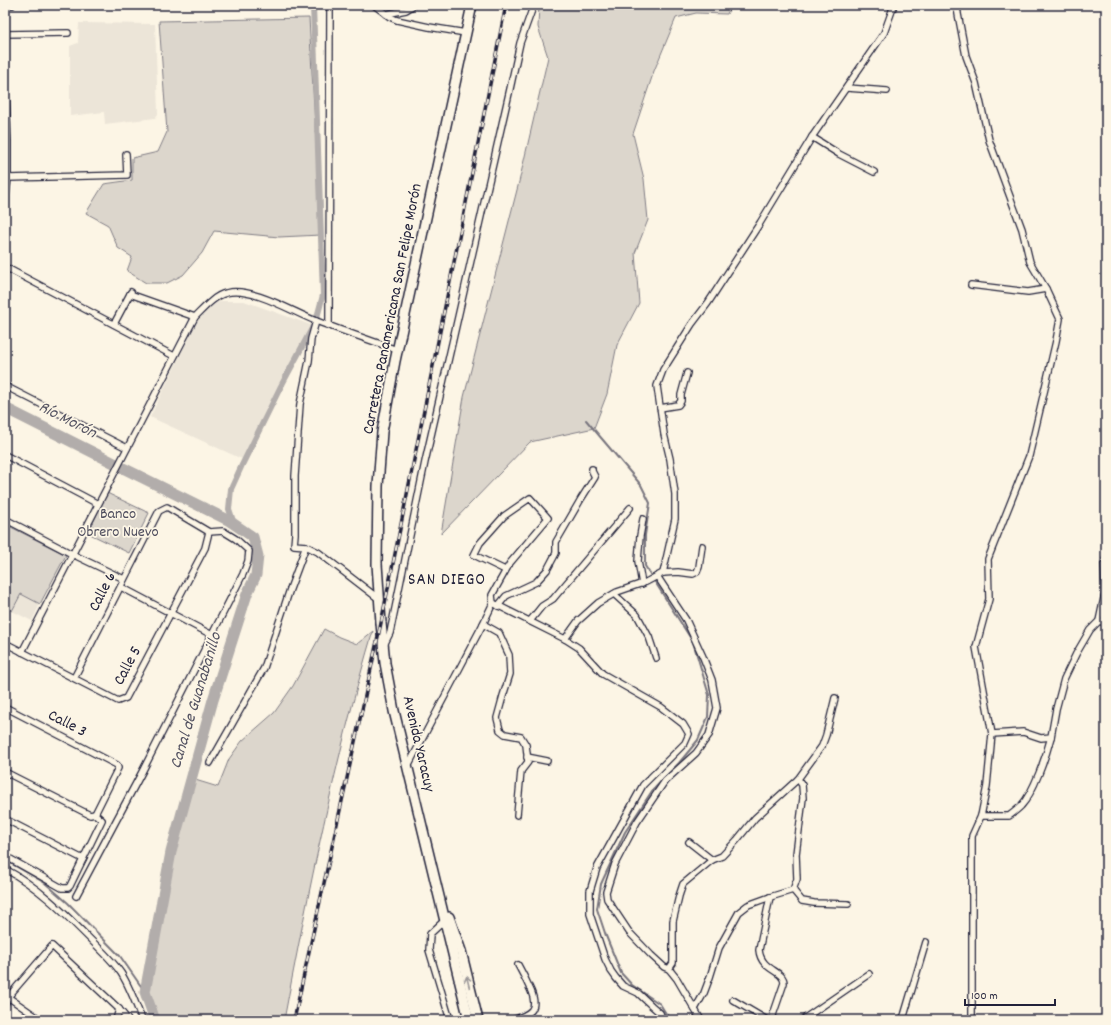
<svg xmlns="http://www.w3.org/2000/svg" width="1111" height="1025" font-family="Dekko,sans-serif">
	<rect width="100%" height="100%" fill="#fcf5e5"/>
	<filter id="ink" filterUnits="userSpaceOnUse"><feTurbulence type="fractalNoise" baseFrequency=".025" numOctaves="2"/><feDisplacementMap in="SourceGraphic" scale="8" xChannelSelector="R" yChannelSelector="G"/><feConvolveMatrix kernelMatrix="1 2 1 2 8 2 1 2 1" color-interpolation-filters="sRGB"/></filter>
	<g filter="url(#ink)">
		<g fill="#ece5d8">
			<path d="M79 23 155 24 158 114 155 118 105 124 104 112 70 116V46L78 43Z"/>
			<path d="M219 301H244L311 325 244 460 150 417 200 315Z"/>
			<path d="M21 594 40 604 32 621 12 611Z"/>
		</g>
		<g fill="#dcd6cc" stroke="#7f7c84">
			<path d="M539 5H731L727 14 696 13 676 18 654 71 633 134 644 179 648 220 635 253 639 303 617 345 607 394 594 428 530 442 441 534 464 397 519 182 548 57 538 27Z"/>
			<path d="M309 18 321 235 279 237 214 231 202 253 183 275 167 283H146L127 271 132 257 118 248 108 225 86 213 104 184 132 180V158L158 152 167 132 159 21Z"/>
			<path d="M107 493 149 513 129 553 88 533Z"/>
			<path d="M5 524 66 555 40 604 21 594 12 611 5 607Z"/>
			<path d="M324 629 339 637 357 644 373 631C335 759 309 889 284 1020H155L145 992 171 852 192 779 218 787 229 759 242 741 274 713 293 686Z"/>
		</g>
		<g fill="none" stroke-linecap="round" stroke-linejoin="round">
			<g stroke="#78757e" stroke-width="2">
				<path d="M586 420 641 485 650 503 645 535V566L693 642 709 695 708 717 698 740 679 763 652 791 625 832 601 884 597 909 606 936 621 973 632 985 660 1004 670 1020"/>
				<path d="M5 860 45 883 68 903 120 956 145 992"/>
			</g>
			<path stroke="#b2adab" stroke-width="6" d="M234 524 229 509 231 489 242 465 280 388 316 321 323 295 313 5"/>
			<g stroke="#b2adab" stroke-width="11">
				<path d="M5 408 114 463"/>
				<path d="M123 468 228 520 253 537 258 556 256 575 247 594 213 700 171 852 145 992 155 1020"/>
			</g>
			<g stroke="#22223b" stroke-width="8">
				<g id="street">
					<path d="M5 5H12"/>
					<path d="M374 5 390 17 397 20 429 27 466 33"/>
					<path d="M957 5 958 14 966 56 976 83 989 140 1022 229 1030 262 1046 289 1060 319 1056 341 1029 456 988 559 989 599 976 647 992 734 987 786 981 816 972 836V1020"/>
					<path d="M386 14 406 10 414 5"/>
					<path d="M5 34 68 33"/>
					<path d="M5 70 8 141V178L5 204"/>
					<path d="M847 88 887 91"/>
					<path d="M812 137 839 154 874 172"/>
					<path d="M8 178 127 175 126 154"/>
					<path d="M5 267 174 356"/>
					<path d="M971 285 1028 292 1046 289"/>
					<path d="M130 294 195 317"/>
					<path d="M316 321 311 339 309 361 300 404 295 476V534L294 545 306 546 318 552 379 599"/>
					<path d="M114 324 131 292"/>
					<path d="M329 325 330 5"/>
					<path d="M5 386 127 448"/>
					<path d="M660 408 678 405 681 401V395L687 373"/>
					<path d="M5 455 98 504"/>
					<path d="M5 519 72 554 124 579"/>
					<path d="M663 573 675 519V494L670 459 664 434 657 386 663 370 692 324 708 303 760 223 812 137 884 33 894 5"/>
					<path d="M657 576 686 620 703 657 712 680 717 708 709 735 696 753 665 781 637 822 615 864 606 892 607 899 629 932 651 955 664 967 669 969 677 979 701 1020"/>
					<path d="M642 584 638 561 640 536 643 519"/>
					<path d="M121 587 212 635"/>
					<path d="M614 594 637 615 649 637 656 658"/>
					<path d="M493 603 492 595 510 563 548 518 530 498 504 516 480 543 474 555 505 570"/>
					<path d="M498 606 506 596 536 582 547 570 556 553V542L581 499 595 477 592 471V469"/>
					<path d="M530 621 542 606 553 599 630 508"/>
					<path d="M1099 621 1106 623"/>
					<path d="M483 624 493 603 565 639 579 648 603 674 661 707 683 724 689 734 685 743 643 785 597 868 590 891V914L605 959 611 971 616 978 623 986 638 993 652 1006 660 1013 663 1020"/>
					<path d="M565 639 578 621 598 603 617 592 646 582 663 573 678 572 693 574 697 572 699 567 702 546"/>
					<path d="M5 643 118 701 126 698 205 548 209 532 167 507 159 511 74 678"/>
					<path d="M384 645 390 633 425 462 510 89 520 43 533 7"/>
					<path d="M22 652 195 317C204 308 214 296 226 293 251 286 293 312 316 321 343 331 370 340 397 350"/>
					<path d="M5 707 117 765 118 768 95 814 102 820 70 886 68 888H62L5 856"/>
					<path d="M992 734 1023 732 1041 738 1051 737 1056 709 1064 679 1076 654 1090 630 1099 621 1105 593 1104 564 1106 559"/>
					<path d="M527 757 547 761"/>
					<path d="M210 763 264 668 290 589 306 546"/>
					<path d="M408 766 483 624 499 633 509 655 510 674 503 696 497 718 500 730 505 734 521 737 526 745 528 762 521 771 517 815"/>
					<path d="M5 772 90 815 95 814"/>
					<path d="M981 816H1009C1013 813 1017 810 1021 806 1034 792 1046 756 1051 737"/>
					<path d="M5 819 83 859"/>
					<path d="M689 842 712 860"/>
					<path d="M5 869C39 887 65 914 92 941 102 951 113 961 121 973 130 987 136 1004 142 1020"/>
					<path d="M793 890 797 879 796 854 803 798 802 785 798 779"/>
					<path d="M793 890 802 901 814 903 848 904"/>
					<path d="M76 896 142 772 243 574 248 561 249 551 236 539 223 531 209 532"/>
					<path d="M770 897 759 950C761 971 784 970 784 983L773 1015 774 1020"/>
					<path d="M445 920 430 934 429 950 450 1020"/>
					<path d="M669 969 673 963V921L679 896 683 884 712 860 722 856 737 840 755 818 798 779 822 746 826 735 835 698"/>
					<path d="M5 994 8 997 41 1020"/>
					<path d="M733 1000 767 1020"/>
					<path d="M5 1004 8 997 52 946 119 1009 128 1020"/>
					<path d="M695 1009 704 993 710 977 719 948 739 912 748 905 770 897 793 890"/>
					<path d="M116 1020 119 1009"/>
					<path d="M513 1020C530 1014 539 1010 531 991 527 982 523 974 518 965"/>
					<path d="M802 1020 869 974"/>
					<path d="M900 1020 904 1016 926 942"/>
				</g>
			</g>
			<g stroke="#22223b" stroke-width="12">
				<g id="primary">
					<path d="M449 917 461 951 478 1020"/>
					<path d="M469 1020 394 711 385 663 381 623 377 564 378 486 382 432 395 361 472 5"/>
				</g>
			</g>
			<use href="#street" stroke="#fcf5e5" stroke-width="5.5"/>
			<use href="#primary" stroke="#fcf5e5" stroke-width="9"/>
			<g stroke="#22223b" stroke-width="3.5">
				<path id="rail" d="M294 1020 381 623 506 5"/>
			</g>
			<use href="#rail" stroke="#fcf5e5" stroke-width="2" stroke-dasharray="6" stroke-linecap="butt"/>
		</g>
		<defs><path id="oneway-shaft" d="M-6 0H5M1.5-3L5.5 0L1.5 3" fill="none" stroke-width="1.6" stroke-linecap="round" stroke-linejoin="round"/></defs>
		<use stroke="#9a9698" href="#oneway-shaft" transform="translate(468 982) rotate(-104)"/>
	</g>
	<g text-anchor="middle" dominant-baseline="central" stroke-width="3.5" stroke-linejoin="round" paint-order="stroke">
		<g font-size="16" fill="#22223b" stroke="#fcf5e5">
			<text transform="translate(393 309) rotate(-79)">Carretera Panamericana San Felipe Morón</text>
			<text transform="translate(103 592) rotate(-63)">Calle 6</text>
			<text transform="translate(128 666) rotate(-62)">Calle 5</text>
			<text transform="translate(67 724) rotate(27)">Calle 3</text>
			<text transform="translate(418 744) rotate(77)">Avenida Yaracuy</text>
		</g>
		<g font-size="16" fill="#504f5f" stroke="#fcf5e5">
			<text x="118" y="514">Banco<tspan x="118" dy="18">Obrero Nuevo</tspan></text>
		</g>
		<g font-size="17" font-style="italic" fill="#545362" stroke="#fcf5e5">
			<text transform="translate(67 421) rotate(27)">Río Morón</text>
			<text transform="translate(197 701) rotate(-73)">Canal de Guanabanillo</text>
		</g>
		<g font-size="17" letter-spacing="1" fill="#22223b" stroke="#fcf5e5">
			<text x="447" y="581">SAN DIEGO</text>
		</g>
	</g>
	<rect width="1111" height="1025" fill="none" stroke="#fcf5e5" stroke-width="20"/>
	<rect x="10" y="10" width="1091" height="1005" fill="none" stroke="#22223b" stroke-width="1.5" filter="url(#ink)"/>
	<path d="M965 999v6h90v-6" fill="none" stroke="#22223b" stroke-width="2"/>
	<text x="971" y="999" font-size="12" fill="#22223b" stroke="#fcf5e5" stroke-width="3" paint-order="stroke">100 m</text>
</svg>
